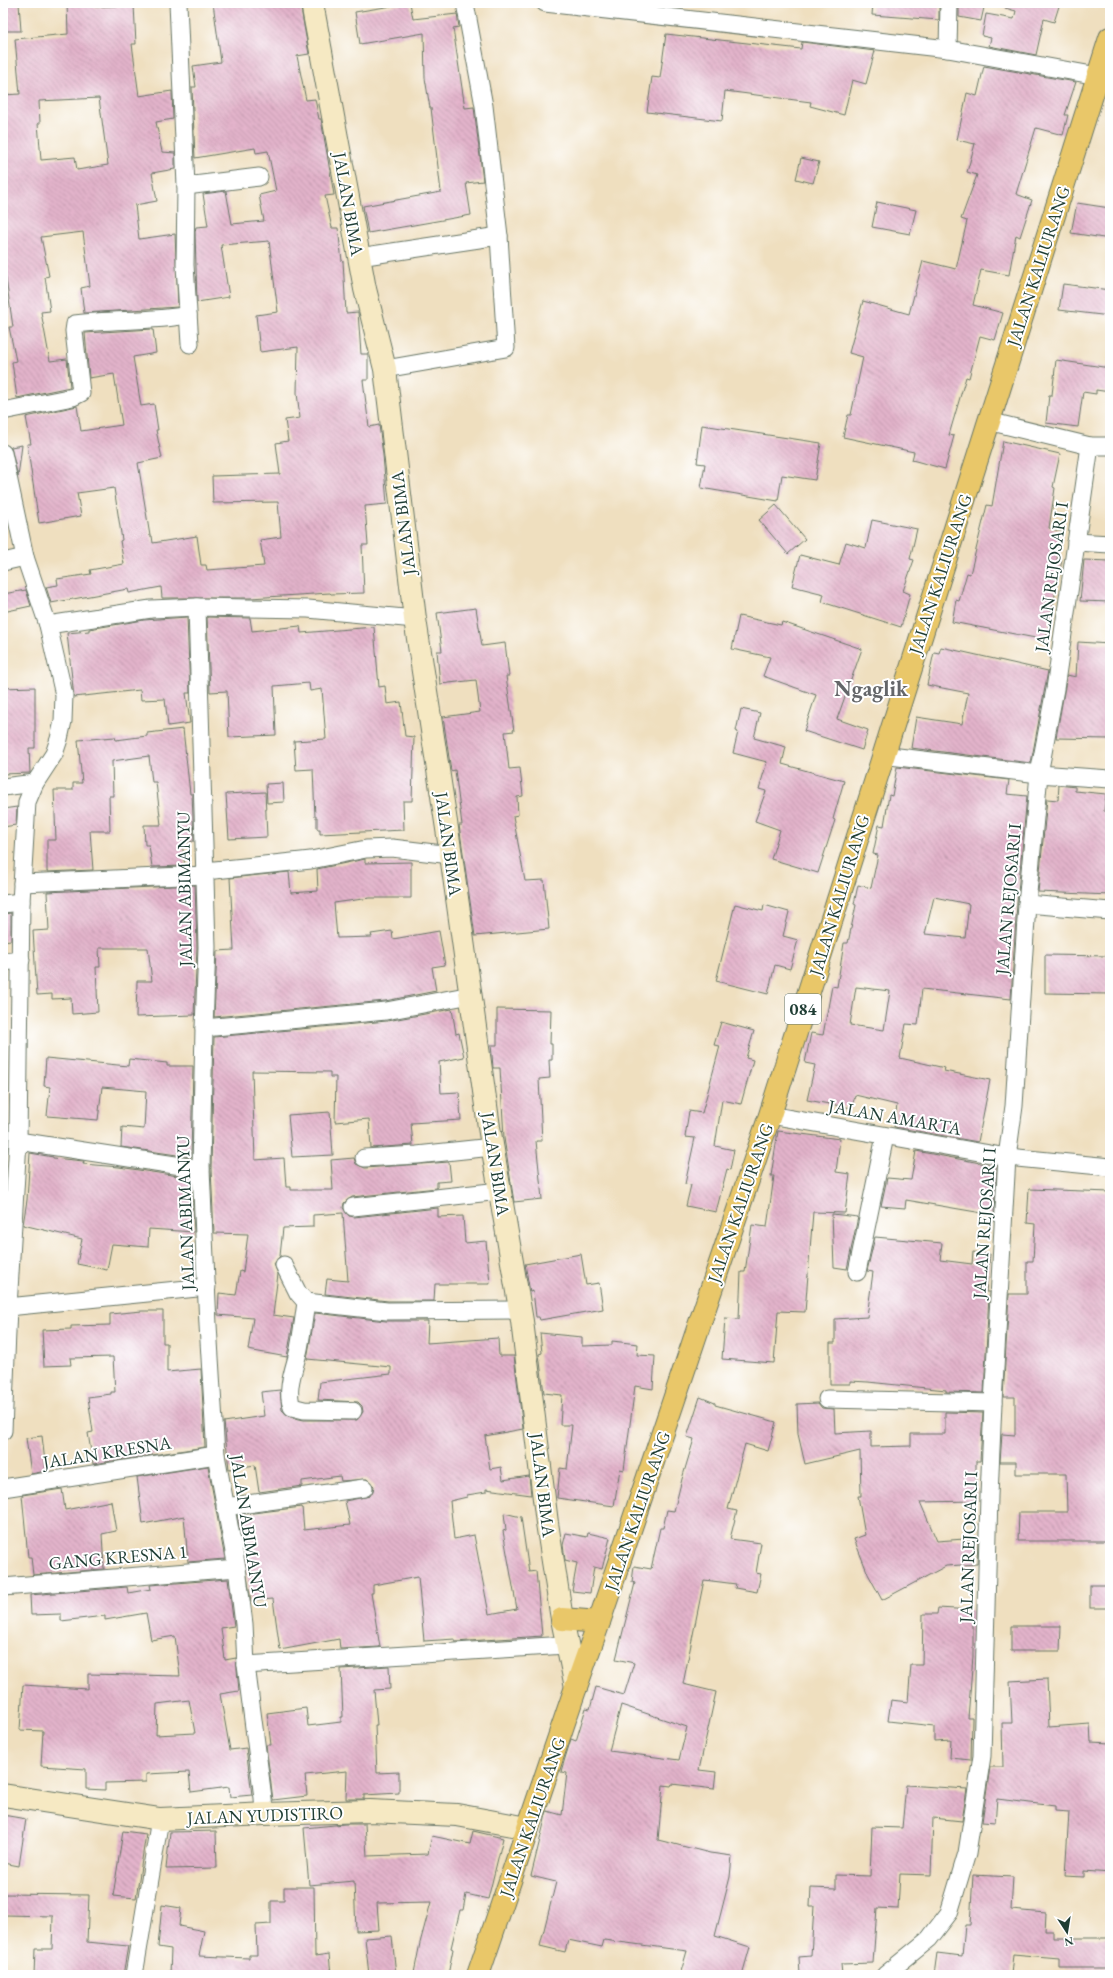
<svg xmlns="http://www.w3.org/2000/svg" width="1113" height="1978" font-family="'EB Garamond',serif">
	<defs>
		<pattern id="building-back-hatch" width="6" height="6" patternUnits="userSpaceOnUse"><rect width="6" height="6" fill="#e3b3cb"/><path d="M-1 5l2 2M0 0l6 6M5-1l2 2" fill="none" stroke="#b793a6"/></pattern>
	</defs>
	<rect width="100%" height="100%" fill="#fff"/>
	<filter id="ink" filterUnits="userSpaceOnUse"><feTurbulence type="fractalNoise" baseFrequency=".025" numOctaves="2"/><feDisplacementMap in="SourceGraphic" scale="8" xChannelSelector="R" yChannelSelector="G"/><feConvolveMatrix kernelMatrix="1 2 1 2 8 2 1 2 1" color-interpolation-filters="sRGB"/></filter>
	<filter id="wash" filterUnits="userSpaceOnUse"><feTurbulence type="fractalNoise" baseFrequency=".012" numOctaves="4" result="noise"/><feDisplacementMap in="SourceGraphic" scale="16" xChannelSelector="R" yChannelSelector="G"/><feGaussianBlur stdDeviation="0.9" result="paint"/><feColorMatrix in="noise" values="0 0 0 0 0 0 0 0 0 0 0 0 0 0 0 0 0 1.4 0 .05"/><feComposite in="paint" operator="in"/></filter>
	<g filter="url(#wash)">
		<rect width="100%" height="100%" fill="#efdfbf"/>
		<g id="blocks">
			<g fill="url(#building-back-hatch)" fill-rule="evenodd">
				<path d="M3 3H19L21 31H3Z"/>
				<path d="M67 3H95V7L134 5 136 44H132L139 96 172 91 173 119 156 122 162 152 175 153V169L152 173 157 201 135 205 139 239 175 234 178 307 84 313 81 288 90 286 83 232 41 237 49 276 45 277 50 311 41 312 50 361 67 359 70 387 17 398 12 362 16 361 9 327H13L3 258V95L20 94 15 39 68 34ZM99 98 108 165 77 170 75 157 41 160 38 123H40L39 101Z"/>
				<path d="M213 3H300L309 54 297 56 306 100 315 99 319 119H321L334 195 325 196 332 228H338L342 261H343L346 313 358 312 361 354H368V380H363L369 427 379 425 383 455 387 504 365 506 368 545H362L364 593 331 594 330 593 250 598H162L161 587 129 593 128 589 51 603 46 587 58 585 57 579 91 574 90 570 124 564 120 541 122 540 114 488 77 493 81 516 39 523 27 444H31L26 417 77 406 81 431 122 425 114 374 89 378 85 333 153 329 156 353 133 357 141 406 154 404 158 430H156L162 458 138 463 150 536H152L153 543 197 536 201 565H206L207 570 264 566 260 540 281 537 278 502 213 503 212 476 280 474 276 443 288 441 285 420 300 418 297 393 298 347 260 352 256 315 278 312 269 241 221 245 229 297 197 302 195 232 196 227 208 226 203 194 226 191 232 224 264 221 259 195 276 191 268 151 256 153 255 148 195 158 192 87H196L193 66 221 62Z"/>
				<path d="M410 3 413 19 457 14 459 27 453 28 465 108 474 107 483 181 466 183 471 215 368 233 363 206 441 192 431 108H430L425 78 424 33 360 44 355 12Z"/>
				<path d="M873 3H939V20L872 15Z"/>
				<path d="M959 3H985L981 21 959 17Z"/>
				<path d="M1006 3H1060L1054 22 1044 19 1036 55 989 46 991 38 982 36 986 14 1014 19 1016 11 1005 8Z"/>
				<path d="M666 34 801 49 802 42 875 51 866 84 852 80 844 115 810 106 811 102 725 91 722 121 647 112 652 77 660 78Z"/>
				<path d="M984 66 1076 82 1065 115H1068L1063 135 1036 128 1016 194 1032 200 1020 237 1016 235 1009 275 981 270 973 305 1003 313 995 340 980 336 969 378 966 377 949 435 954 436 945 469 912 460 914 452 843 437 848 415H851L863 357 849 353 863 301 909 314 923 261 956 269 967 221 961 219 977 175 967 172 975 144 957 140 967 93 977 96Z"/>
				<path d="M801 158 819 162 813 183 796 179Z"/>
				<path d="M877 202 916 210 910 234 872 227Z"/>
				<path d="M1077 203 1110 208V239L1071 233Z"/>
				<path d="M1063 284 1110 290V316L1059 310Z"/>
				<path d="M1056 360 1110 368V392L1096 390V394L1083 392 1078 427 1046 423 1049 395H1052Z"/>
				<path d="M702 425 821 443 815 480 782 475 778 501 701 488 705 464 697 463Z"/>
				<path d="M1003 441 1060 454 1053 487 1055 488 1049 528 1063 532 1057 560H1062L1046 640 952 622 956 600 959 601 967 573 970 574 987 505 992 506Z"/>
				<path d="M22 445 18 477 11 447Z"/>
				<path d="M776 505 805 539 788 554 759 520Z"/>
				<path d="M872 520 917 529 910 559 914 560 903 591 910 594 901 627 822 602 824 594 792 586 800 555 839 565 846 542 866 548Z"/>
				<path d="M1084 560 1110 561V602L1080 601Z"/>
				<path d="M26 590 31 606 3 612V594Z"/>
				<path d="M476 608 482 646 505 643 509 676H506L514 731 505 732 509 769 520 768 523 796 517 797 518 815 513 816 525 881 544 880 549 929 475 936 459 825H462L455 770 451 771 443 717 480 712 476 680 440 684 437 651H442L437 613Z"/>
				<path d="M739 616 781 625 782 622 862 649 837 719 868 730 862 750 804 731 816 695 763 676 770 657 732 649Z"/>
				<path d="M187 617 190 693H186L190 723 168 726 165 699 141 700 140 690 74 697 67 633 89 631V629L144 620Z"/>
				<path d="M207 617 250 618 252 631 300 626 301 633 374 627 379 687 385 686 387 704 401 702 405 736 414 737 412 801H403L404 830 320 834V829H317V817H315L313 769 296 770 294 741 326 739 322 689 310 691 309 683 274 686 276 735 229 737 227 691 210 692Z"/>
				<path d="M1078 642 1110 644V739L1056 738 1067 675 1076 677Z"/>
				<path d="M941 647 1048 671 1031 763 911 748 916 717 962 724 968 693 927 685 934 652 939 653Z"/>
				<path d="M35 687V748H29L30 773 3 774V688Z"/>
				<path d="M741 709 760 713 754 738 786 747 782 764 844 781 833 819 835 820 818 873 771 859 780 830 755 821 766 791 759 789 767 762 733 753 738 732 736 731Z"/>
				<path d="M183 729 190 794H192L194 841 182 843 185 866 152 867 149 845H145L144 825H161L156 782H152L149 756 112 761 113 796H109L110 831H90L93 870 47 872V840H56L54 790H73V783H82L78 740 115 737 116 740 147 736V733Z"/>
				<path d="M897 767 1009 780 1007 794 1027 796 1017 903 1011 999 922 989 918 1025 906 1024 900 1058 945 1068 944 1071 990 1080 978 1142 894 1127 897 1105 855 1095 852 1108 807 1100 815 1065 805 1063 811 1033 823 1035 832 986 837 987 844 943H848L856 905 854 904 858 885 871 888 878 855 873 854 879 825 884 826 889 795 892 796ZM934 897 969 904 965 938 925 934ZM856 987 890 991 884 1030 850 1025Z"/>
				<path d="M283 783 284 802 267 803 266 784Z"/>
				<path d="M1059 785 1075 787V791L1106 794 1104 811H1110V895L1038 892 1047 799 1058 800Z"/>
				<path d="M265 792 267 837 229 839 226 794Z"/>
				<path d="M17 807 16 825 3 827V809Z"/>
				<path d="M365 859V863L411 862V898H370L334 903 337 938 372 937 371 934 392 931 393 939 439 931 445 965 432 967 436 991 385 1001 214 1017 217 951 234 950 230 878 289 872 291 893 318 891 317 869Z"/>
				<path d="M195 885 197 947 194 1015 136 1017 137 981H152L148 948H99L100 967H96L98 1012 72 1014 71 998 52 999V994L37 995 33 931 49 930 47 892Z"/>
				<path d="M735 904 763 911 764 905 789 912 783 936 798 940 790 969 775 965 768 994 716 981Z"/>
				<path d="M11 913V940L3 941V914Z"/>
				<path d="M1045 955 1110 956V994L1045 993Z"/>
				<path d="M452 1009 456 1034 459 1033 464 1057 439 1062 441 1093 459 1092 461 1120 411 1123 413 1145 371 1148 369 1119 335 1122 336 1077H330V1072L252 1071 255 1160 284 1158 286 1187H291V1190H333L331 1160 354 1158 356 1164 365 1168 449 1162 451 1181 437 1182V1188L352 1197 344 1203 343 1208 349 1216 354 1217 438 1208V1217L463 1216 465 1243 486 1241 490 1284H435L434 1301H388L325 1294 327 1279 348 1281 343 1213 313 1215V1227L283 1228 280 1256 274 1264 278 1274 273 1315 294 1318 287 1357 248 1350 253 1318 218 1315 219 1293 236 1295 240 1271 243 1272 248 1234 214 1233 211 1169 214 1037 387 1021Z"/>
				<path d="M497 1009 551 1010 550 1044H552V1060H549L550 1078 539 1079 542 1141H536L542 1199 514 1202 504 1138 500 1068H493L492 1055 491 1045H497Z"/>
				<path d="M721 1022 754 1031 746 1058 753 1060 741 1104 722 1100 715 1146 734 1150 730 1170 727 1169 716 1212 686 1206 691 1185 685 1184 695 1138 685 1137 689 1111 702 1113 720 1046 714 1045Z"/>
				<path d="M46 1058 128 1066 129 1059 167 1063V1066H193L191 1157 121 1147 122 1127 144 1129 146 1091 102 1087 98 1120 47 1116 50 1087 44 1086Z"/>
				<path d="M330 1112 333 1155 292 1157 288 1115Z"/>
				<path d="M778 1131 840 1139 836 1172 850 1174 845 1213 813 1212 805 1312 778 1311 774 1363 722 1359 725 1318 739 1319 741 1272H745L752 1225 767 1227 774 1176H771Z"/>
				<path d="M916 1151 996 1166 994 1215 906 1200 905 1208 881 1206 887 1178 911 1180Z"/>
				<path d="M30 1153 53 1157V1158L84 1161 83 1164 119 1167 191 1178 194 1232 149 1229 148 1247 112 1244 107 1270 77 1264 82 1239 23 1225 27 1200Z"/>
				<path d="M1029 1189 1110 1192V1541H1018L1019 1512H1067L1066 1474H1016V1462H1000L1002 1434 1015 1435V1397H1003L1009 1294H1027V1261H1033L1035 1224 1027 1223Z"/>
				<path d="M832 1214 858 1217 847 1269 834 1267Z"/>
				<path d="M875 1237 942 1243 940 1260 972 1264 973 1252 990 1254 986 1292H989V1294L984 1393 946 1392V1390L868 1382 850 1381V1384H830V1343H835V1319L867 1317 873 1272 867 1271Z"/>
				<path d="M581 1254 586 1285 599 1283 603 1309 540 1320 539 1317H536L533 1291 530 1292 525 1264Z"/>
				<path d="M142 1311H163V1343H167V1372L201 1369 205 1447 93 1464 88 1433 93 1432 88 1397 111 1394V1392H115L113 1357 70 1358 71 1365 44 1366 42 1330 71 1329V1326L110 1325V1314Z"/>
				<path d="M315 1313 386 1321H428L427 1343 498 1338 499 1356H514L523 1429 485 1436 490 1469 501 1467 503 1480 529 1476 531 1495 486 1489V1492L467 1495V1497L450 1501 454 1539 474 1535 489 1614 517 1609 503 1531 506 1530 504 1513 521 1517 529 1572 536 1571 542 1636 455 1642V1639L424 1641 418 1577 373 1585V1593H371L380 1647 340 1649 339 1639 280 1650 273 1599 251 1601 237 1515 302 1507 304 1530 350 1525 345 1501 370 1496 373 1491 374 1486 367 1479 341 1481 340 1476 302 1481V1486L259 1492 255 1465 229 1469 224 1422 264 1416 261 1392 280 1390 282 1410 290 1417 304 1420H357L363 1412 362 1406 358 1402 318 1400 320 1382 391 1374V1367L307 1359Z"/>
				<path d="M540 1333 582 1337V1346L612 1345V1341L638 1344 637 1355 655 1356 653 1389 635 1386 624 1470 620 1469 614 1506 557 1498 560 1468 567 1469 572 1425H560L562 1395 544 1393 539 1354 542 1353Z"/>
				<path d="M700 1397 715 1403V1405L776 1422 768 1451 745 1444 728 1509 737 1511 730 1539 761 1543 756 1573 761 1574 757 1592 735 1588 736 1584 704 1580 683 1684 716 1692 699 1770 716 1772 714 1789 672 1784 671 1786 663 1785 658 1840 710 1853 732 1856 730 1877 715 1936 750 1947 742 1975H680L687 1951 604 1940 602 1947 568 1940 565 1952 540 1946 556 1882 531 1876 547 1811 562 1815 567 1773 561 1772 562 1768 571 1739 576 1741 586 1708 590 1709 596 1687 624 1695 634 1663 616 1659 635 1583 632 1582 634 1566 651 1569 660 1528H663L667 1510 674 1511 682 1479 694 1439 687 1437ZM621 1705 687 1727 679 1760 609 1751Z"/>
				<path d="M818 1403 822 1408 834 1409 835 1433 871 1431V1447L911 1446V1434H945V1412L983 1413 980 1461H976V1501L920 1502 937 1541 978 1538 977 1564 946 1566 882 1600 868 1574 854 1539 865 1535 858 1496H861L860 1451 805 1464 798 1434 797 1404Z"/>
				<path d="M42 1436 46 1471 31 1474 26 1438Z"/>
				<path d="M208 1466 225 1559 188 1562 184 1516 143 1524 137 1477Z"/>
				<path d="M62 1489 65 1510 111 1501 116 1531 102 1534 104 1569 33 1575 31 1557H28L22 1495Z"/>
				<path d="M566 1533 587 1537 588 1533 610 1538 602 1569 594 1567 590 1593 572 1591 577 1563 565 1560 563 1545Z"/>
				<path d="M228 1579 234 1626 221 1628 225 1660 236 1658 239 1691 220 1694 230 1750 246 1748 252 1795 230 1797 229 1787 191 1792 189 1772 146 1774V1782L105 1783V1790L86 1789V1769L41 1766 43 1731 20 1730 23 1685 88 1689V1674L180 1676 175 1636 151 1640 146 1613 105 1620V1616L61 1621V1614L31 1615 30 1595 127 1587 128 1593 151 1589 150 1585ZM189 1700 195 1733 156 1735 157 1704Z"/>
				<rect x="1090" y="1585" width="20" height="23"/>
				<path d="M938 1608 973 1610V1656L968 1718H972L971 1760 950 1758 951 1740 934 1741V1726L888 1721 891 1700 908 1702 911 1665H922L923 1614H937Z"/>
				<path d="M1011 1626H1061L1060 1651H1011Z"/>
				<path d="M389 1666 390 1689 374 1690 377 1725H375L377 1773 399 1772V1793L364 1795V1799H346L347 1771 305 1775 307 1796 273 1800 266 1745H271L267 1713 306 1708 308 1726 341 1722V1717H343L341 1669Z"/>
				<path d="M1047 1679 1049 1727 1090 1724 1091 1742 1110 1743V1873L1084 1871V1877L1065 1876 1069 1812 1055 1811V1806L997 1799 995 1823 982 1822 990 1767H1003L1002 1723H1012L1010 1681Z"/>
				<path d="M906 1785 967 1789 962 1821 933 1818 931 1875 900 1874 898 1909 877 1908 873 1963 841 1964 842 1975H800L799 1957 811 1956 814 1906H810L811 1888 836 1889V1875L870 1876 872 1827 902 1828Z"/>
				<path d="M3 1815 26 1819 19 1866 3 1863Z"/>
				<path d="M345 1824H365L367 1856 428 1854 432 1836 470 1844 473 1831 503 1838 488 1899 466 1894 463 1910H460L451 1948 453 1949 448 1975H427L414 1973 420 1943 431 1902 377 1903 379 1930 356 1931 354 1881 309 1885 304 1828Z"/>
				<path d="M123 1831 146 1834 136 1898 113 1896Z"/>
				<path d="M216 1831 217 1868 166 1869 170 1832Z"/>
				<path d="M973 1875 1013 1877 1011 1910 1046 1913 1045 1931H1053V1938H1110V1968H1059V1958L1013 1954 1011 1975H934L937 1953 962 1956 965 1925H970Z"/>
				<path d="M284 1887H314L315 1956 329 1954 331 1975 170 1974 171 1949 158 1947 162 1905 181 1908 179 1926 204 1931 199 1956 249 1958V1955H257L256 1925 271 1924V1901H284Z"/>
				<path d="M5 1894 89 1895 87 1942 128 1946 123 1975H34L35 1949H52L53 1916 4 1915Z"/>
				<path d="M392 1936 396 1975H369L365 1938Z"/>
			</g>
		</g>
	</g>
	<g filter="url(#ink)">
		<use href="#blocks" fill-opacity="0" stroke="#687665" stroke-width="1"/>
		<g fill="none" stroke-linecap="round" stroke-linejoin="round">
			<g stroke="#687665" stroke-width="19">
				<g id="street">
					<path d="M178 3 186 186 185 265 190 344"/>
					<path d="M545 3 948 49 1098 76"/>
					<path d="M948 49 949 3"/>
					<path d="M186 186 259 177"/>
					<path d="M359 257 499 236"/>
					<path d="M385 369 506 348 499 236 484 106 465 3"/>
					<path d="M3 411 73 397 81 393 74 331 75 324C112 319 151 322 188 315"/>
					<path d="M988 421 1090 446H1110"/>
					<path d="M3 453 25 557 48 625 64 695 63 721 59 739 54 754 35 783 27 802 21 902 18 1141 8 1307 3 1431"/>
					<path d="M1076 542 1110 544"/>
					<path d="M3 562 25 557"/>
					<path d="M197 607 207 947 204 1028 201 1169 208 1325 216 1455 237 1568 244 1624 246 1665 263 1798 264 1814"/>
					<path d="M48 625 151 609 197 607 308 609 415 619"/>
					<path d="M882 755 1039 774 1110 779"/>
					<path d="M3 787 35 783"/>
					<path d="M205 871 311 860 366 849 392 848 451 855"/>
					<path d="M22 883 205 875"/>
					<path d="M3 904 21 902"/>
					<path d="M1027 904 1110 911"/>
					<path d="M3 962 21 960"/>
					<path d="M204 1028 386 1011 471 995"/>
					<path d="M770 1115 1007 1157 1110 1167"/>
					<path d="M18 1141 201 1169"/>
					<path d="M364 1158 417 1155 492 1147"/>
					<path d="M353 1207 500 1191"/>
					<path d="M284 1265 298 1293 306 1302 387 1311 520 1310"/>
					<path d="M857 1272 885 1136"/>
					<path d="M306 1302C304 1317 302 1333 299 1349 295 1367 285 1389 292 1407L304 1410 353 1411"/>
					<path d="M8 1307 207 1287"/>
					<path d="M827 1399 993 1403"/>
					<path d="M3 1488 216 1455"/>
					<path d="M225 1507 364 1488"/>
					<path d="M3 1587 237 1568"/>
					<path d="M246 1665 566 1645"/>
					<path d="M134 1975 160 1819"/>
					<path d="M885 1975 929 1939 949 1913 967 1853 982 1756 989 1496 993 1403 1007 1157 1014 1106 1027 904 1039 774 1055 689 1090 446"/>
				</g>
			</g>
			<g stroke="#687665" stroke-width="24">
				<g id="secondary">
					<path d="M312 3 365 289 385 369 415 619 451 855 489 1127 522 1321 547 1523 562 1619 576 1687"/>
					<path d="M3 1795 160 1819 264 1814 370 1811 457 1815 528 1828"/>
				</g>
			</g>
			<g stroke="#687665" stroke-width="24">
				<g id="primary">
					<path d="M562 1619 599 1622"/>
					<path d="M478 1975 576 1687 599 1622 770 1115 1110 38"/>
				</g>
			</g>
			<use href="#street" stroke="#fff" stroke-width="17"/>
			<use href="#secondary" stroke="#f6e9c3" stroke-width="22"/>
			<use href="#primary" stroke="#e9c769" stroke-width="22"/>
		</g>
	</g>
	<g text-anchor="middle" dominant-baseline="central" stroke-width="4" stroke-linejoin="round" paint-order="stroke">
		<rect fill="#fff" stroke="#627771" stroke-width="1" x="785" y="994" width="36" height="30" rx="3"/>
		<g font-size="17" font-weight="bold" fill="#1f3d34">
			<text x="803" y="1009">084</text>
		</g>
		<g font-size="18" fill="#1f3d34" stroke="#fff">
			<text transform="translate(349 204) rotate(80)">JALAN BIMA</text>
			<text transform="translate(1038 266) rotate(-72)">JALAN KALIURANG</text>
			<text transform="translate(403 523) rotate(-97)">JALAN BIMA</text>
			<text transform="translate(940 574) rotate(-72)">JALAN KALIURANG</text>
			<text transform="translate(1051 577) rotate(-82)">JALAN REJOSARI I</text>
			<text transform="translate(449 844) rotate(82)">JALAN BIMA</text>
			<text transform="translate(184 889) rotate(-91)">JALAN ABIMANYU</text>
			<text transform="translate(839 895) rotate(-73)">JALAN KALIURANG</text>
			<text transform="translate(1008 899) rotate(-85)">JALAN REJOSARI I</text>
			<text transform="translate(895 1117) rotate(10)">JALAN AMARTA</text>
			<text transform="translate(496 1164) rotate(81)">JALAN BIMA</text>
			<text transform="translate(740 1203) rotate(-71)">JALAN KALIURANG</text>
			<text transform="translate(185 1213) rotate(-92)">JALAN ABIMANYU</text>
			<text transform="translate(984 1223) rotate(-86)">JALAN REJOSARI I</text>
			<text transform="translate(107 1452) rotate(-9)">JALAN KRESNA</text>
			<text transform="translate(543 1485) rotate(83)">JALAN BIMA</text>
			<text transform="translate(637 1511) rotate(-71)">JALAN KALIURANG</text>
			<text transform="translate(249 1531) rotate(81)">JALAN ABIMANYU</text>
			<text transform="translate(968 1547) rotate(-88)">JALAN REJOSARI I</text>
			<text transform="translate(118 1557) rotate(-5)">GANG KRESNA 1</text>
			<text transform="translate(265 1815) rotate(-2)">JALAN YUDISTIRO</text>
			<text transform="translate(532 1817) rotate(-71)">JALAN KALIURANG</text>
		</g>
		<g font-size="22" font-weight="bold" fill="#646669" stroke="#fff">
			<text x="871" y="688">Ngaglik</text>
		</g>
	</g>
	<rect width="1113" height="1978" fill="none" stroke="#fff" stroke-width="16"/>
	<g transform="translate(1067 1932) rotate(168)" stroke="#ffffff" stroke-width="3" paint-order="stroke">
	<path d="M0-3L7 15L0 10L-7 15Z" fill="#1f3d34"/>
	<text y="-6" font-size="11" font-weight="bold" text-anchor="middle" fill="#1f3d34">N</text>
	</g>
</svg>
